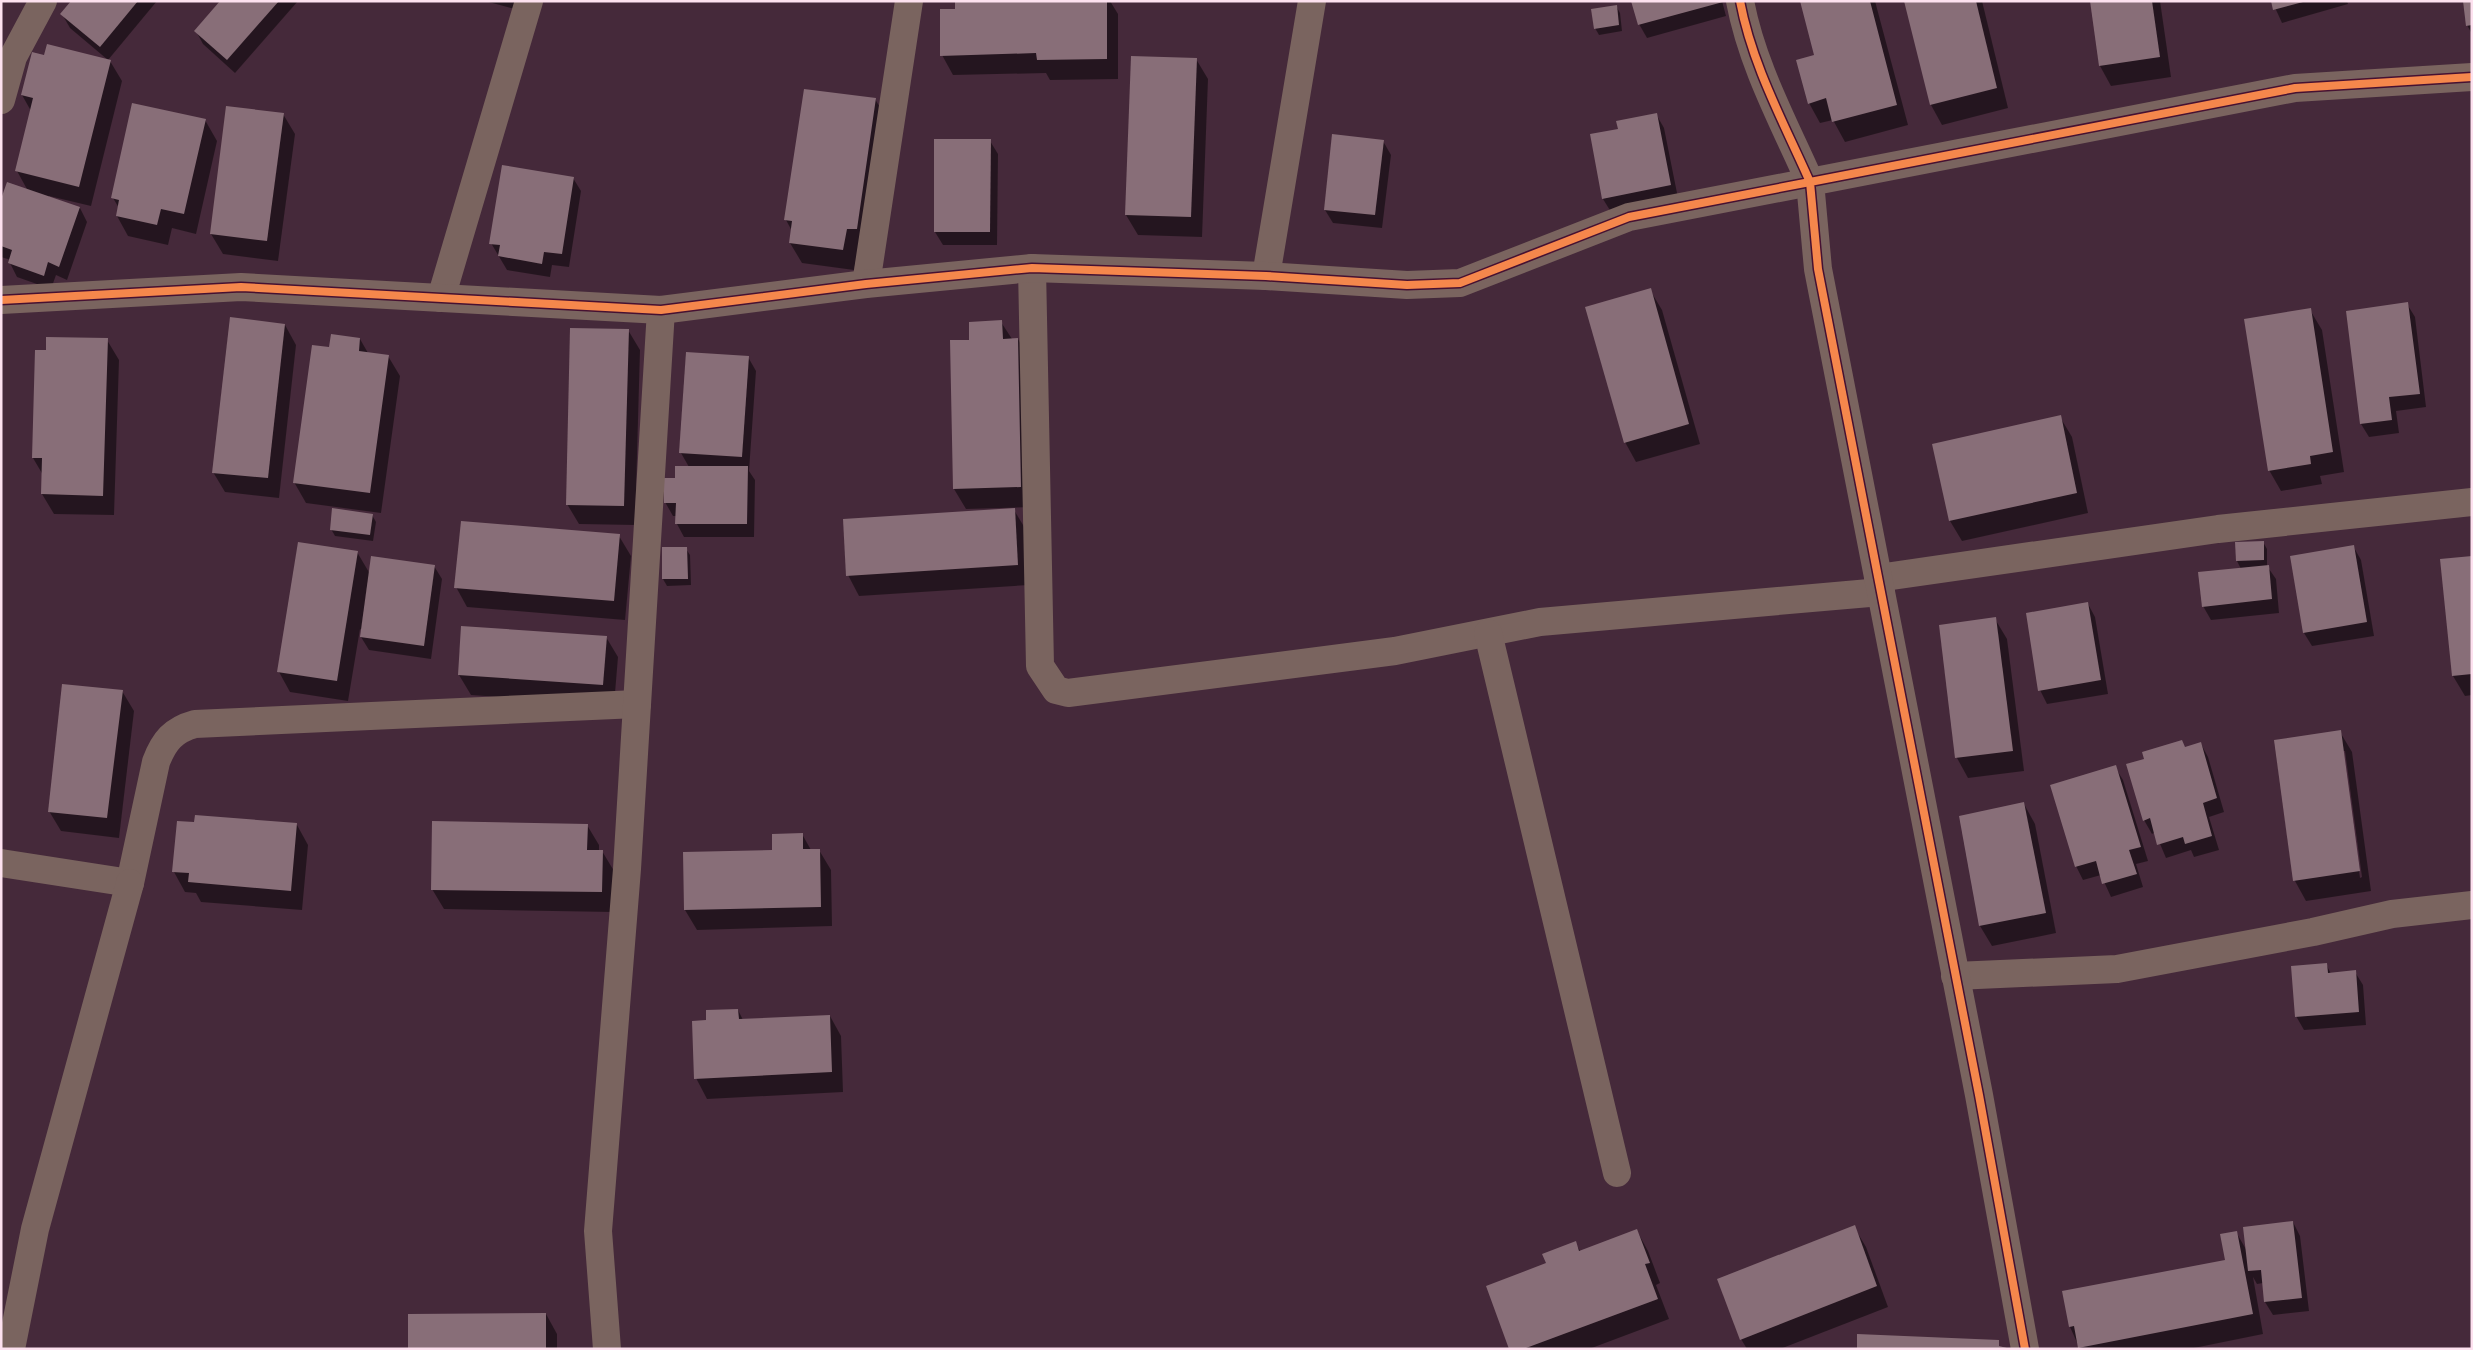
<svg xmlns="http://www.w3.org/2000/svg" width="2473" height="1350" font-family="Lato,sans-serif">
	<rect width="100%" height="100%" fill="#45293a"/>
	<g fill="#0007" fill-rule="evenodd">
		<path d="M73 1H157L108 60 70 28 62 14Z"/>
		<path d="M221 1H298L235 73 203 44 196 31Z"/>
		<path d="M485 1H517L515 9Z"/>
		<path d="M956 1H1110L1118 14V79L1050 80 1046 73 953 75 942 55 956 10Z"/>
		<path d="M1722 1 1726 16 1647 38 1639 24Z"/>
		<path d="M1801 1H1875L1908 125 1845 142 1833 120 1820 123 1809 103 1816 56Z"/>
		<path d="M1905 1H1982L2008 108 1942 125 1931 105Z"/>
		<path d="M2091 1H2160L2171 77 2111 86 2100 66Z"/>
		<path d="M2272 1H2347L2348 4 2282 23Z"/>
		<path d="M1616 6 1620 13 1622 31 1599 35 1595 28Z"/>
		<path d="M2471 24 2472 26V34L2467 25Z"/>
		<path d="M45 56 110 61 122 81 91 206 49 196V198L80 208 87 222 67 280 56 275 51 289 17 277 10 263 11 260 1 257V203L28 191 17 171 31 111 22 95Z"/>
		<path d="M1196 59 1208 79 1202 237 1138 235 1126 215Z"/>
		<path d="M875 99 887 119 854 270 802 263 790 243 792 231 786 220Z"/>
		<path d="M283 114 295 134 278 261 223 254 211 234Z"/>
		<path d="M1656 114 1664 128 1678 198 1611 212 1603 199Z"/>
		<path d="M205 120 217 141 196 234 172 228 168 245 128 236 117 216 119 208 113 198Z"/>
		<path d="M990 141 998 154 997 245H943L935 232Z"/>
		<path d="M1383 141 1391 155 1382 228 1333 223 1325 210Z"/>
		<path d="M573 178 581 191 569 267 552 265 550 277 507 270 491 243Z"/>
		<path d="M1650 290 1662 310 1700 444 1636 462 1625 442Z"/>
		<path d="M2407 304 2415 317 2426 407 2396 411 2399 433 2369 437 2361 424Z"/>
		<path d="M2310 310 2322 330 2344 472 2320 476 2322 484 2281 491 2269 470Z"/>
		<path d="M1001 322 1012 339H1018L1029 359 1032 507 966 509 954 489 970 341Z"/>
		<path d="M285 325 296 345 279 498 225 492 213 472Z"/>
		<path d="M628 330 640 350 635 525 579 524 567 504Z"/>
		<path d="M360 339 368 353 388 356 400 376 381 513 306 503 294 482 330 348Z"/>
		<path d="M107 340 119 360 114 515 54 514 42 494 43 475 33 458 47 351Z"/>
		<path d="M748 357 756 371 749 471 755 480 754 537H684L677 524V516H673L665 502 677 479 689 467 681 453Z"/>
		<path d="M2060 417 2072 437 2088 513 1962 541 1950 521 1934 445Z"/>
		<path d="M1014 510 1026 530 1029 585 859 596 848 575Z"/>
		<path d="M372 515 376 522 373 541 335 536 331 529Z"/>
		<path d="M619 536 631 556 625 620 467 607 456 587Z"/>
		<path d="M2263 542 2267 549V566L2276 579 2279 613 2211 620 2203 606 2241 569 2237 561Z"/>
		<path d="M2353 546 2361 560 2374 636 2312 646 2304 633Z"/>
		<path d="M663 549H686L690 555 691 585 667 586 663 579Z"/>
		<path d="M357 552 370 574 434 566 442 579 431 659 369 650 361 637 362 630 360 629 348 701 290 692 279 672Z"/>
		<path d="M2472 557V695L2465 696 2453 676Z"/>
		<path d="M2088 604 2095 617 2108 694 2047 704 2040 690Z"/>
		<path d="M1995 619 2007 639 2024 771 1968 778 1957 758 1941 626Z"/>
		<path d="M606 637 618 657 614 705 471 695 459 675Z"/>
		<path d="M122 691 134 711 119 838 61 831 49 811Z"/>
		<path d="M2340 732 2352 752 2371 891 2306 901 2295 881ZM2342 751H2345L2362 877 2360 878Z"/>
		<path d="M2201 744 2208 757 2224 812 2209 817 2219 850 2194 857 2191 850 2166 858 2155 832 2152 834 2144 820 2186 748Z"/>
		<path d="M2115 767 2123 780 2148 861 2136 864 2143 887 2111 897 2101 875 2083 880 2076 866Z"/>
		<path d="M2024 804 2035 824 2056 933 1992 946 1980 926 1960 817Z"/>
		<path d="M195 823 297 825 308 845 302 910 201 902 196 893 185 892 174 872Z"/>
		<path d="M587 825 599 845V851H602L614 871 613 912 444 909 432 889Z"/>
		<path d="M802 834 811 850H819L831 870 832 926 697 930 685 910Z"/>
		<path d="M2326 964 2331 974 2355 972 2363 985 2366 1025 2304 1030 2296 1016Z"/>
		<path d="M738 1010 743 1020 830 1016 841 1036 843 1092 707 1099 696 1078 707 1021Z"/>
		<path d="M2293 1222 2300 1236 2309 1311 2273 1315 2265 1302 2263 1283 2257 1284 2253 1277 2263 1334 2189 1349H2080L2070 1327 2226 1261 2236 1232 2247 1251Z"/>
		<path d="M1854 1227 1866 1247 1888 1307 1780 1349H1747L1741 1339Z"/>
		<path d="M1637 1231 1648 1251 1660 1283 1656 1285 1669 1319 1589 1349H1510L1548 1264 1575 1243 1581 1252Z"/>
		<path d="M546 1314 557 1334V1349H409Z"/>
	</g>
	<g fill="#886e78">
		<path d="M71 1H138L100 47 60 14Z"/>
		<path d="M220 1H279L227 60 194 31Z"/>
		<path d="M955 1H1107V59L1037 60 1036 53 940 56V9H955Z"/>
		<path d="M1631 1H1723V2L1638 25Z"/>
		<path d="M1800 1H1870L1897 105 1832 122 1826 98 1808 104 1796 60 1814 55Z"/>
		<path d="M1904 1H1976L1997 88 1930 105Z"/>
		<path d="M2090 1H2152L2160 57 2099 66Z"/>
		<path d="M2271 1H2303V2L2273 10Z"/>
		<path d="M2463 1H2472V25L2466 26Z"/>
		<path d="M1617 5 1619 25 1594 29 1591 9Z"/>
		<path d="M47 44 111 60 79 187 15 171 33 98 21 95 32 52 44 55Z"/>
		<path d="M1131 56 1197 58 1191 217 1125 215Z"/>
		<path d="M804 89 876 98 857 229H847L843 250 789 243 792 221 784 220Z"/>
		<path d="M132 103 206 119 184 214 161 209 157 225 116 216 119 200 111 198Z"/>
		<path d="M226 106 284 113 267 241 210 234Z"/>
		<path d="M1657 113 1671 185 1602 199 1590 134 1618 129 1616 121Z"/>
		<path d="M1332 134 1384 140 1375 215 1324 210Z"/>
		<path d="M934 139H991L990 232H934Z"/>
		<path d="M502 165 574 177 562 254 544 252 542 264 498 256 500 245 489 244Z"/>
		<path d="M7 182 80 207 59 267 48 262 44 276 8 263 12 250 1 246V199Z"/>
		<path d="M1651 288 1689 424 1624 443 1585 307Z"/>
		<path d="M2408 302 2420 394 2389 397 2392 420 2360 424 2346 311Z"/>
		<path d="M2311 308 2333 452 2310 456 2311 464 2268 471 2244 319Z"/>
		<path d="M230 317 285 324 268 478 212 473Z"/>
		<path d="M1002 320 1003 339 1018 338 1021 487 953 489 950 340H969V322Z"/>
		<path d="M570 328 629 329 624 506 566 505Z"/>
		<path d="M331 334 360 338 359 351 389 355 370 493 293 483 312 345 329 347Z"/>
		<path d="M46 337 108 338 103 496 41 494 42 458H32L35 350H46Z"/>
		<path d="M686 352 749 356 742 457 679 453Z"/>
		<path d="M2061 415 2077 493 1949 521 1932 444Z"/>
		<path d="M675 466H748L747 524H675L676 503H664V478H675Z"/>
		<path d="M332 508 373 514 370 535 330 530Z"/>
		<path d="M1015 508 1018 565 846 576 843 519Z"/>
		<path d="M461 521 620 534 614 601 454 588Z"/>
		<path d="M2264 541V560L2236 561 2235 542Z"/>
		<path d="M298 542 358 551 337 681 277 672Z"/>
		<path d="M2354 545 2367 622 2303 633 2290 556Z"/>
		<path d="M662 547H687L688 579H662Z"/>
		<path d="M371 556 435 565 424 646 360 637Z"/>
		<path d="M2472 556V674L2452 676 2440 559Z"/>
		<path d="M2269 565 2272 599 2202 607 2198 572Z"/>
		<path d="M2088 602 2101 680 2038 691 2026 613Z"/>
		<path d="M1996 617 2013 751 1955 758 1939 625Z"/>
		<path d="M461 626 607 636 603 685 458 675Z"/>
		<path d="M62 684 123 690 107 818 48 812Z"/>
		<path d="M2341 730 2360 871 2293 881 2274 740Z"/>
		<path d="M2182 740 2185 747 2201 742 2217 798 2203 803 2212 836 2185 844 2183 837 2157 845 2150 818 2143 821 2126 764 2144 759 2142 752Z"/>
		<path d="M2116 765 2141 847 2129 850 2137 874 2102 884 2096 861 2075 867 2050 785Z"/>
		<path d="M2024 802 2046 913 1979 926 1959 816Z"/>
		<path d="M195 815 297 823 291 891 188 882 189 873 172 872 177 821 194 822Z"/>
		<path d="M432 821 588 824 587 850H603L602 892 431 890Z"/>
		<path d="M803 833V849H820L821 907 684 910 683 852 772 850V834Z"/>
		<path d="M2327 963 2328 973 2356 970 2359 1012 2295 1017 2291 966Z"/>
		<path d="M738 1009 739 1019 830 1015 832 1072 694 1079 692 1021 706 1020V1010Z"/>
		<path d="M2293 1221 2302 1298 2264 1302 2261 1270 2248 1271 2243 1227Z"/>
		<path d="M1855 1225 1877 1286 1740 1340 1717 1279Z"/>
		<path d="M1637 1229 1650 1263 1645 1264 1658 1299 1523 1349H1509L1486 1286 1546 1263 1542 1254 1576 1241 1579 1251Z"/>
		<path d="M2237 1231 2253 1314 2078 1348 2074 1326 2069 1327 2062 1291 2225 1260 2220 1234Z"/>
		<path d="M546 1313V1349H408V1314Z"/>
		<path d="M1857 1334 1999 1340V1346L2011 1349H1857Z"/>
	</g>
	<g fill="none" stroke-linecap="round" stroke-linejoin="round">
		<g stroke="#7a645f" stroke-width="28">
			<path d="M1 100 13 57 43 1"/>
			<path d="M1032 268 1040 666 1056 690 1068 693 1395 651 1540 622 1881 592"/>
			<path d="M1266 276 1312 1"/>
			<path d="M866 284 909 1"/>
			<path d="M441 298 529 1"/>
			<path d="M1 300 241 287 661 310 866 284 1032 268 1266 276 1407 285 1460 283 1629 217 1810 182C1784 123 1752 65 1740 1"/>
			<path d="M1878 578 2218 529 2472 502"/>
			<path d="M1488 633 1617 1173"/>
			<path d="M1 863 130 883 156 762C164 741 173 730 195 724L637 704"/>
			<path d="M1955 976 2117 969 2313 932 2392 914 2472 905"/>
			<path d="M11 1349 35 1229 130 883"/>
			<path d="M607 1349 598 1231 627 869 661 310"/>
			<path d="M2025 1349 1979 1095 1818 269 1810 182 2295 88 2472 77"/>
		</g>
		<g stroke="#461132" stroke-width="11">
			<g id="cycleway">
				<path d="M1 300 241 287 661 310 866 284 1032 268 1266 276 1407 285 1460 283 1629 217 1810 182C1784 123 1752 65 1740 1"/>
				<path d="M2025 1349 1979 1095 1818 269 1810 182 2295 88 2472 77"/>
			</g>
		</g>
		<use href="#cycleway" stroke="#f5874c" stroke-width="8"/>
	</g>
	<rect width="2473" height="1350" fill="none" stroke="#fde1ef" stroke-width="5"/>
</svg>
